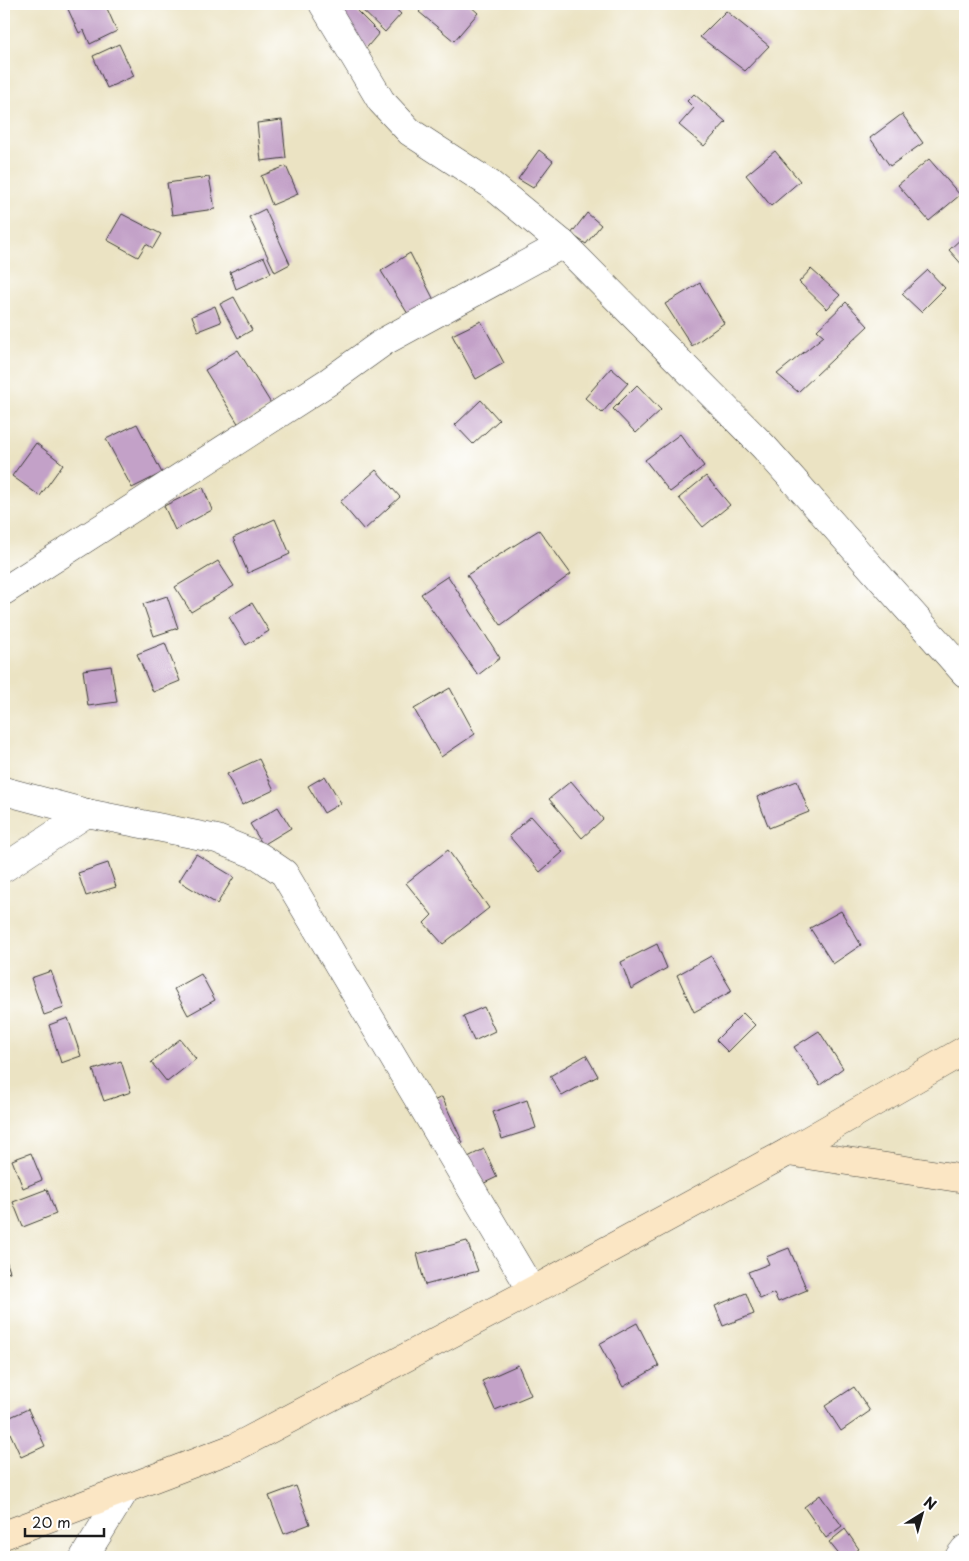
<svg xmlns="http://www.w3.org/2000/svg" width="969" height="1561" font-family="'Playpen Sans',sans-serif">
	<rect width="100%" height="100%" fill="#fff"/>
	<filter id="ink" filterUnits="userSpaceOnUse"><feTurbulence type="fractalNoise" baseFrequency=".02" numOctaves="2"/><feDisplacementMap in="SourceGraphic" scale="10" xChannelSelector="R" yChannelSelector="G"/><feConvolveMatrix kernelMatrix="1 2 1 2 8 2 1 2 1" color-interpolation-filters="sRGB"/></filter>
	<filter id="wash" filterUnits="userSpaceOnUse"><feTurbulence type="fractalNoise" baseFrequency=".0096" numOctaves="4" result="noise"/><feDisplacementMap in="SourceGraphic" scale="20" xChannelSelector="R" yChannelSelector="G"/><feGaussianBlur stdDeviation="1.12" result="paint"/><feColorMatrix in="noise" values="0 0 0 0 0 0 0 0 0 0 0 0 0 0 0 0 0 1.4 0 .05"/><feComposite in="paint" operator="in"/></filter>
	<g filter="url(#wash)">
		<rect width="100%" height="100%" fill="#ebe3c3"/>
		<g id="blocks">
			<g fill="#c3a1c8">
				<path d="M76 4H105L117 31 90 44 84 30 79 33 67 7Z"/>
				<path d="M339 4H350L379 33 363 52 323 21Z"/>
				<path d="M356 4H390L401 14 385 32Z"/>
				<path d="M426 4H468L478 13 454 41 419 12Z"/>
				<path d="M726 11 769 46 745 71 700 37Z"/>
				<path d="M119 44 134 76 107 88 93 56Z"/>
				<path d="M694 94 726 122 704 146 679 125 694 108 687 101Z"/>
				<path d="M902 114 923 143 890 166 870 138Z"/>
				<path d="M282 120 286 158 261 161 257 123Z"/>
				<path d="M539 150 553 161 533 188 518 179Z"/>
				<path d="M775 151 800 181 771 206 746 175Z"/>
				<path d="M929 159 960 195 929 221 898 185Z"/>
				<path d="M286 166 298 194 272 205 261 176Z"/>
				<path d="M209 177 215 209 172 215 167 183Z"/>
				<path d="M265 209 290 264 275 272 249 217Z"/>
				<path d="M587 213 601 225 586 244 571 234Z"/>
				<path d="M122 214 161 234 153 248 146 244 138 257 107 240Z"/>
				<path d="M965 235V268L949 250Z"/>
				<path d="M410 253 434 300 408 314 381 271Z"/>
				<path d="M264 257 271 273 236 289 230 272Z"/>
				<path d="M811 269 840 295 827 309 799 282Z"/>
				<path d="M928 270 945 288 921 312 902 294Z"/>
				<path d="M700 283 724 323 692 346 665 304Z"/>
				<path d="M234 297 252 330 238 338 220 304Z"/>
				<path d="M846 302 868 326 798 392 777 374 824 336 817 330Z"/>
				<path d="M215 306 221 322 198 331 192 316Z"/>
				<path d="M481 321 504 363 476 379 452 335Z"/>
				<path d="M238 350 272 405 239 425 205 370Z"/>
				<path d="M611 368 628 383 602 413 585 398Z"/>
				<path d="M637 385 661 410 636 433 613 409Z"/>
				<path d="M481 400 499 420 473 444 455 425Z"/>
				<path d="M137 424 162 473 132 488 106 439Z"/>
				<path d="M680 434 704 466 670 492 645 460Z"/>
				<path d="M36 443 63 464 40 496 12 476Z"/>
				<path d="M376 470 400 497 364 530 340 502Z"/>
				<path d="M706 476 730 505 703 527 679 498Z"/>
				<path d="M203 487 212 510 175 530 164 506Z"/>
				<path d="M275 519 290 554 248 573 233 538Z"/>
				<path d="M539 530 571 574 501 625 467 575Z"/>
				<path d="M218 561 234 586 191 612 175 587Z"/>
				<path d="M448 576 500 658 478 675 421 594Z"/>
				<path d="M167 596 178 628 154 636 143 604Z"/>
				<path d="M252 603 269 631 246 645 229 617Z"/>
				<path d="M165 643 180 681 153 692 137 654Z"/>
				<path d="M111 666 117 702 88 706 83 670Z"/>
				<path d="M450 688 475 734 441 757 414 709Z"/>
				<path d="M259 759 274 790 242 805 227 774Z"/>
				<path d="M325 776 341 803 324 813 308 786Z"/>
				<path d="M571 781 603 819 582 838 549 799Z"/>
				<path d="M797 781 809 812 769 828 757 797Z"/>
				<path d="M278 807 291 828 263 845 250 824Z"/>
				<path d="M531 816 563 852 540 872 509 836Z"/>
				<path d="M448 850 489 908 443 944 424 923 432 915 406 883Z"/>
				<path d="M196 854 234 877 217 904 179 881Z"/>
				<path d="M108 863 116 887 86 896 78 873Z"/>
				<path d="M841 911 861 945 833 964 810 928Z"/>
				<path d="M657 944 667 968 631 989 621 962Z"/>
				<path d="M711 956 732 991 694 1012 677 975Z"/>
				<path d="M51 971 64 1008 44 1015 31 978Z"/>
				<path d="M201 974 215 1000 188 1015 174 989Z"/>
				<path d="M484 1007 495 1031 474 1041 463 1016Z"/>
				<path d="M743 1013 755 1025 728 1052 716 1040Z"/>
				<path d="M68 1018 81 1056 61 1063 49 1025Z"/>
				<path d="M819 1031 843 1068 820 1085 794 1047Z"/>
				<path d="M180 1039 196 1059 167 1082 151 1062Z"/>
				<path d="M586 1055 598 1076 562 1096 550 1076Z"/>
				<path d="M121 1061 131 1092 104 1101 93 1070Z"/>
				<path d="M442 1097 463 1143 443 1153 418 1108Z"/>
				<path d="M527 1100 536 1128 502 1139 493 1112Z"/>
				<path d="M484 1149 497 1177 476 1187 460 1161Z"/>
				<path d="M31 1153 42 1180 23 1188 12 1160Z"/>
				<path d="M47 1189 56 1214 23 1227 13 1202Z"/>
				<path d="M467 1241 478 1271 425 1285 417 1254Z"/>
				<path d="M789 1248 807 1290 778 1302 774 1293 760 1299 748 1272 769 1264 766 1257Z"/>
				<path d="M4 1254 10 1272 4 1274Z"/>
				<path d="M746 1293 754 1314 723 1326 715 1306Z"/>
				<path d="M637 1323 659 1366 623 1387 599 1344Z"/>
				<path d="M518 1365 531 1395 495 1410 482 1381Z"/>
				<path d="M854 1387 870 1411 841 1431 825 1406Z"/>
				<path d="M28 1409 45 1446 21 1457 4 1420Z"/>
				<path d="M296 1486 310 1524 284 1534 269 1496Z"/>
				<path d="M820 1495 842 1526 826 1538 804 1507Z"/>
				<path d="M845 1529 859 1549 847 1557H841L829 1542Z"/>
			</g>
		</g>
	</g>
	<g filter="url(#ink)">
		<use href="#blocks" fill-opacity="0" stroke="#3b3a35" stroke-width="1"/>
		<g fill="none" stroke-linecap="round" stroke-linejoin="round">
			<g stroke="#3b3a35" stroke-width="29">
				<g id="street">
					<path d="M323 4 381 101 410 132 490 184 563 244 764 447 965 673"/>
					<path d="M4 591 328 382 385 341 563 244"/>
					<path d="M4 791 87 813 217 839 259 856 284 873 532 1291"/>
					<path d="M4 868 87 813"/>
					<path d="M84 1557 126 1489"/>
					<path d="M959 1557 965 1549"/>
				</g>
			</g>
			<g stroke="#3b3a35" stroke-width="29">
				<g id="secondary">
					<path d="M788 1152 965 1179"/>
					<path d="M4 1535 236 1447 532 1291 788 1152 965 1050"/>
				</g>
			</g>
			<use href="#street" stroke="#fff" stroke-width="28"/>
			<use href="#secondary" stroke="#fbe6c4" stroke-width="28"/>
		</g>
	</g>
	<rect width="969" height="1561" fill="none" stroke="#fff" stroke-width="20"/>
	<g transform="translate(922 1514) rotate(37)" stroke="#ffffff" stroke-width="4" paint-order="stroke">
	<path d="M0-4L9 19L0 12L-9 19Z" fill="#1c1c1c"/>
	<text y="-8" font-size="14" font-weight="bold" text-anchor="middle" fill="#1c1c1c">N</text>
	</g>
	<path d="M25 1528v8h79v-8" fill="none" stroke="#1c1c1c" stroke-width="2.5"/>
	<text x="32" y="1528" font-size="15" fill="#1c1c1c" stroke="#ffffff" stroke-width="4" paint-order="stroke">20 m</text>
</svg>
